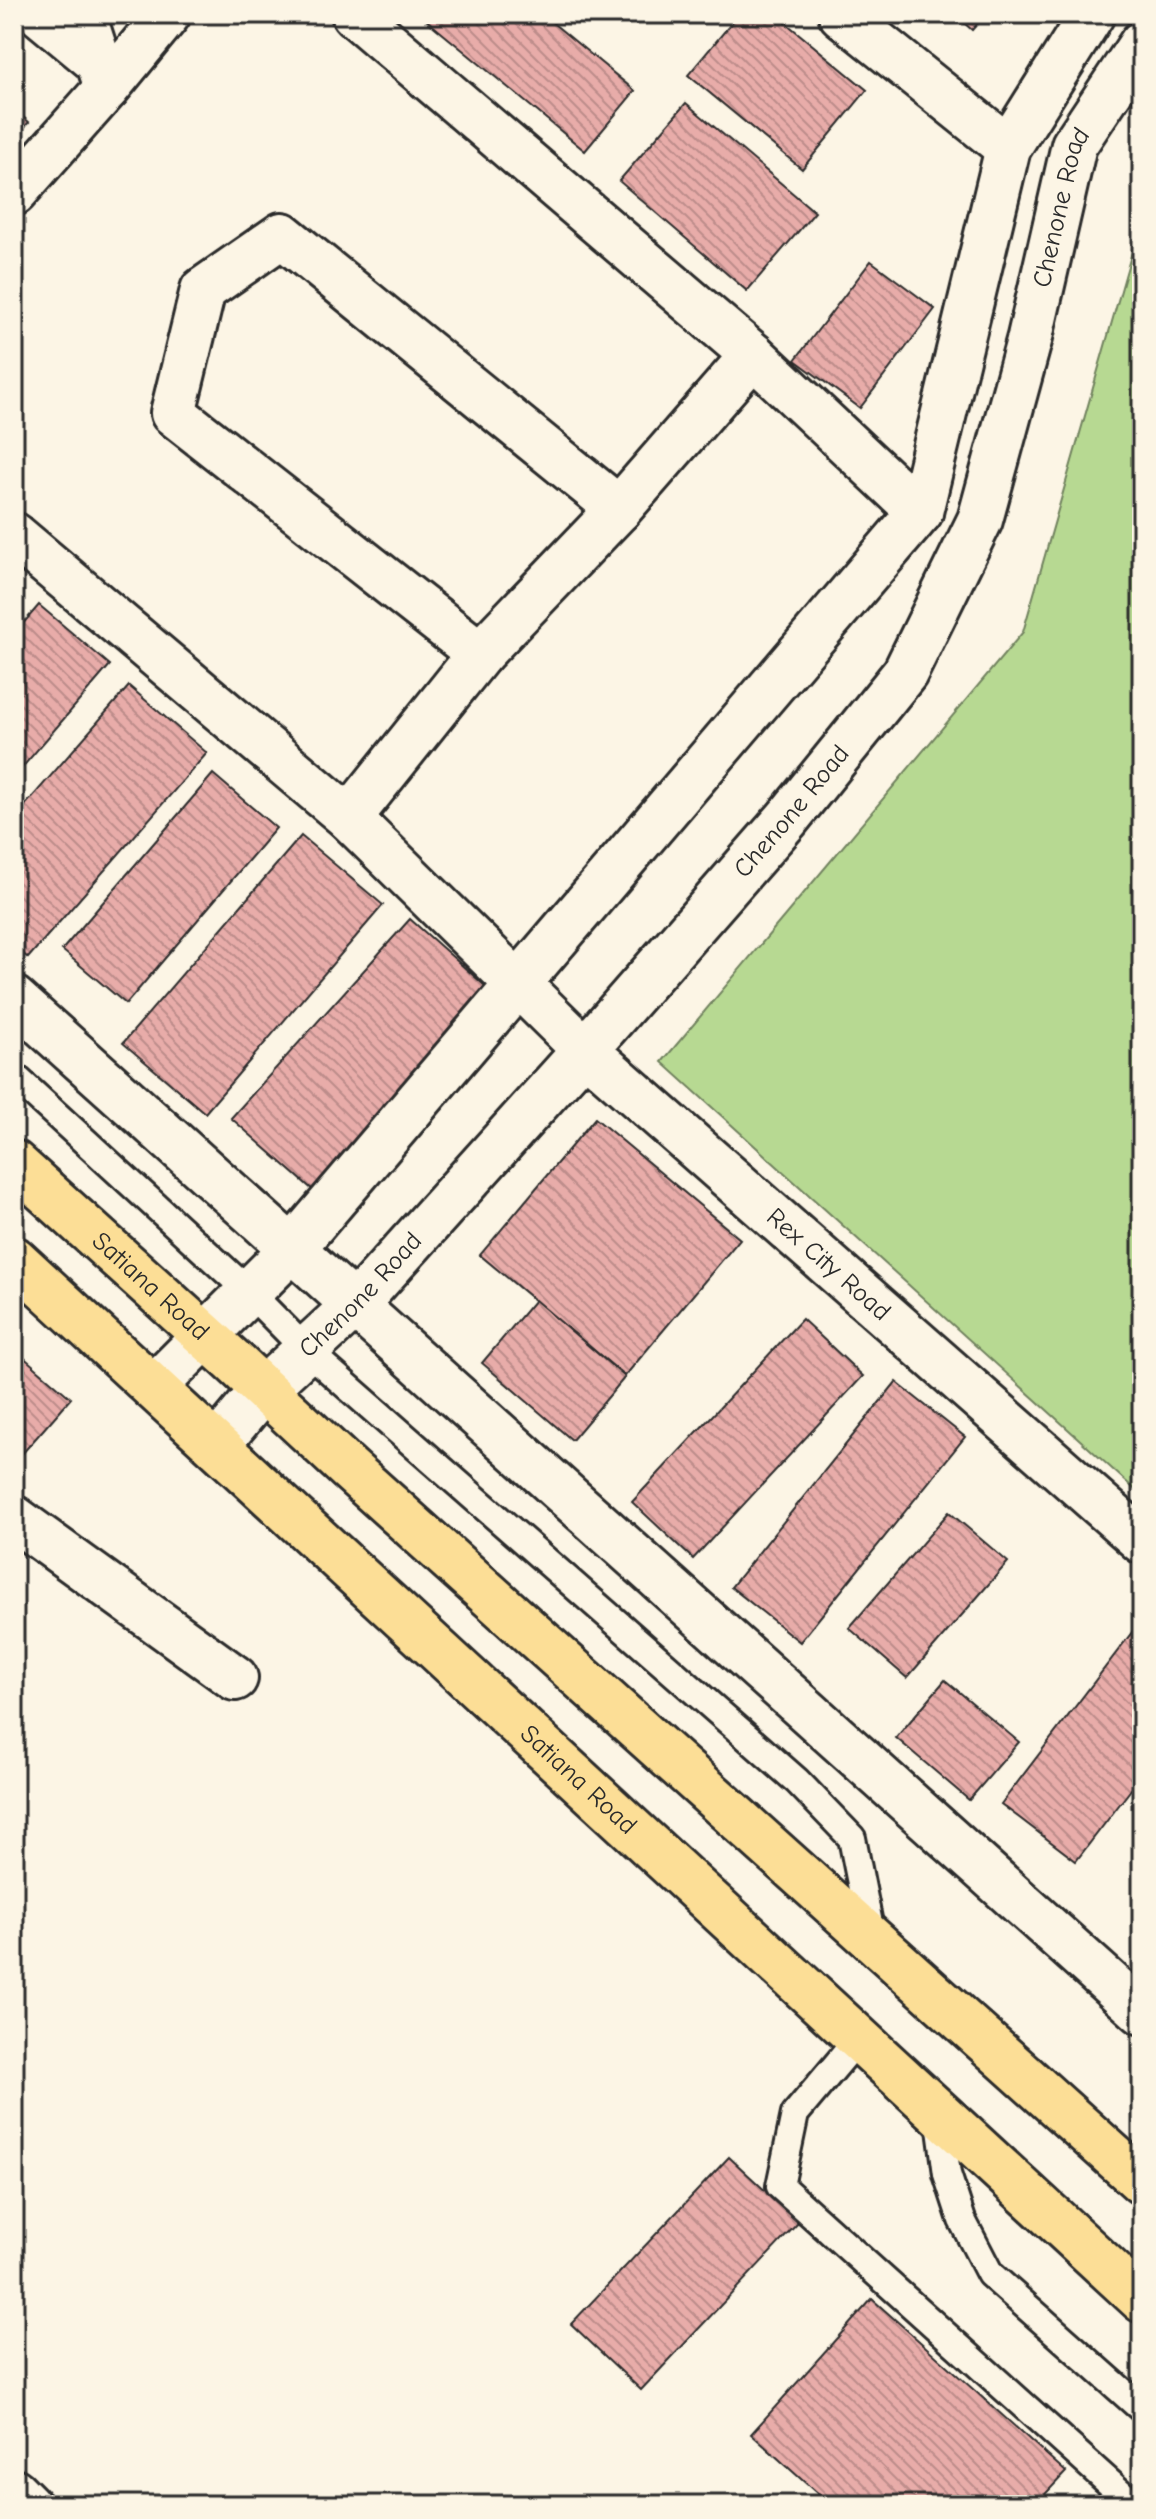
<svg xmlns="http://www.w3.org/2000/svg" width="1156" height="2519" font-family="'Comic Neue',sans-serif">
	<defs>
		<pattern id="building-back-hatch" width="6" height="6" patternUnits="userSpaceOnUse" patternTransform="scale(2)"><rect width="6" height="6" fill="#e8aca9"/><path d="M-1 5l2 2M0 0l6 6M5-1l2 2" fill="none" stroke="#bc8c8a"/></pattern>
	</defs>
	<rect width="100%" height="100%" fill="#fcf5e5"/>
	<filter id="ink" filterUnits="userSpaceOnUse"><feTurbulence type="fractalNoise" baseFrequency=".0125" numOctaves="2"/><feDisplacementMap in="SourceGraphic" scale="16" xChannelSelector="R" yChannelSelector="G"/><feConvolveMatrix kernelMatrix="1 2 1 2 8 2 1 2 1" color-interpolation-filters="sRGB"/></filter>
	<g filter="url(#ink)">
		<path fill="#b7d992" stroke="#71825e" stroke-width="2" d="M1142 217V1496L662 1062 1023 632Z"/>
		<g fill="url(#building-back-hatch)" stroke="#2b2b2b" stroke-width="2">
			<path d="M419 14H542L635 91 585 151Z"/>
			<path d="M739 14H775L867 90 802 169 688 75Z"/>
			<path d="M954 14H986L972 30Z"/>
			<path d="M686 103 815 212 747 291 619 181Z"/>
			<path d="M14 109 29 122 14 139Z"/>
			<path d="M871 261 935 309 860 408 795 360Z"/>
			<path d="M39 605 110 665 14 777V634Z"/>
			<path d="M129 686 207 753 28 958 14 946V818Z"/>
			<path d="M213 774 276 828 126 1004 62 950Z"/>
			<path d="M301 836 383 905 205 1113 123 1043Z"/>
			<path d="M410 919 492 992 314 1191 231 1118Z"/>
			<path d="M595 1118 740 1239 625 1376 480 1255Z"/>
			<path d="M535 1300 625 1377 572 1440 482 1363Z"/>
			<path d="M802 1319 863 1376 693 1559 632 1502Z"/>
			<path d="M14 1349 71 1398 14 1463Z"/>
			<path d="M896 1382 965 1437 800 1642 731 1587Z"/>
			<path d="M949 1512 1008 1562 907 1678 849 1628Z"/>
			<path d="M1133 1631 1142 1638V1775L1076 1861 1001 1804Z"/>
			<path d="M945 1680 1019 1742 969 1800 896 1738Z"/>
			<path d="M729 2157 799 2222 641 2390 571 2324Z"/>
			<path d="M872 2299 1066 2472 1035 2505H830L751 2434Z"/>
		</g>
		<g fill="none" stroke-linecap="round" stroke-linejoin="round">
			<g stroke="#2b2b2b" stroke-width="32">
				<g id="lane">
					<path d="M14 1076 249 1292 306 1350 797 1781 852 1838 872 1939"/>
					<path d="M859 2038 795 2114 780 2186 1134 2505"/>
					<path d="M939 2114 947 2174 962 2220 990 2274 1142 2409"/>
				</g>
			</g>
			<g stroke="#2b2b2b" stroke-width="50">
				<g id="street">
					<path d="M40 14 98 62"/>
					<path d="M354 14 753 355 920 512"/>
					<path d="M841 14 1008 148"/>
					<path d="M107 88 168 14"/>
					<path d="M14 193 107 88 83 14"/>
					<path id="s1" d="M14 535 349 818 585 1050 1142 1541"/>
					<path d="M480 654 173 413 203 290 282 235 619 509"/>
					<path d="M349 818 480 654 619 509 753 355"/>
					<path d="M14 999 1142 2012"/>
					<path d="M14 1518 235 1678"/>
					<path d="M14 2491 28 2505"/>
				</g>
			</g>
			<g stroke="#2b2b2b" stroke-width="50">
				<g id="secondary">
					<path d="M154 1387 292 1249 920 512 1008 148 1092 14"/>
					<path id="s2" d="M217 1445 263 1390 356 1304 585 1050 787 819 905 673 980 520 1030 337 1074 145 1142 43"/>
				</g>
			</g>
			<g stroke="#2b2b2b" stroke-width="50">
				<g id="primary">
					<path id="s3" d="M14 1163 232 1360 349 1469 1142 2182"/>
					<path id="s4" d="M14 1259 1142 2300"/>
				</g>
			</g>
			<use href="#lane" stroke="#fcf5e5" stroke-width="26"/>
			<use href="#street" stroke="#fcf5e5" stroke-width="44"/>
			<use href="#secondary" stroke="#fcf5e5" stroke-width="44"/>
			<use href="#primary" stroke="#fcde96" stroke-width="44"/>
		</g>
	</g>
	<g text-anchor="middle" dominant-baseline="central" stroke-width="7" stroke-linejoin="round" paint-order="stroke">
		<g font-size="26" fill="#2b2b2b" stroke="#fcf5e5">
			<text stroke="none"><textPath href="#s2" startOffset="1528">Chenone Road</textPath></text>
			<text stroke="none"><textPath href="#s2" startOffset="856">Chenone Road</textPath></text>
			<text stroke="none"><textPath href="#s1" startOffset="1094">Rex City Road</textPath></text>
			<text stroke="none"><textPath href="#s3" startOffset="184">Satiana Road</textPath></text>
			<text stroke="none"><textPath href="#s2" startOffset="208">Chenone Road</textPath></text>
			<text stroke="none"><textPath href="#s4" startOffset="768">Satiana Road</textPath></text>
		</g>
	</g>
	<rect width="1156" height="2519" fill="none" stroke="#fcf5e5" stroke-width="48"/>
	<rect x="24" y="24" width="1108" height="2471" fill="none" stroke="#2b2b2b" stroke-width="3" filter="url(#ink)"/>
</svg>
